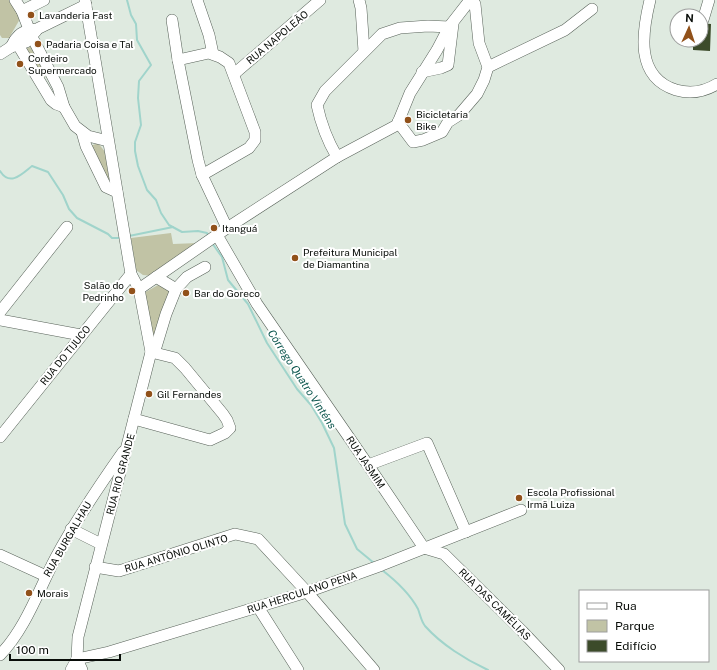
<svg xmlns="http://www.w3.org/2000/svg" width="717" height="670" font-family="'Public Sans',sans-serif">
	<rect width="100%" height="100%" fill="#dfeae0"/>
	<g fill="#c1c3a5">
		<path d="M0 0H12L20 19 9 38H2L0 35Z"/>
		<path d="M34 44 45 78 23 51Z"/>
		<path d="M98 143 106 153 110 187 88 147Z"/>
		<path d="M171 233 173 244 198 243 153 276 143 275 136 270 131 238Z"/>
		<path d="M158 285 172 291 152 342 144 293Z"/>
	</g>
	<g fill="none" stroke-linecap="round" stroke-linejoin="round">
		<g stroke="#a0d4cb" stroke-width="2">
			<path d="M127 0 131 15 136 24 137 40 151 65 139 81 138 98 141 125 135 142V151L138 166 147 190 156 200 161 213 169 225 182 232 198 231 207 233 208 236"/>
			<path d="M0 171C10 187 22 174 32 166L48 172 63 195 69 209 77 218 108 234 112 238H120"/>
			<path d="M129 236 173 227"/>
			<path d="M212 243 222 257 228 280 248 304 267 343 297 389 311 405 322 423 334 448 345 524 357 549 374 563"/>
			<path d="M382 570C395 580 410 594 418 609 420 614 421 621 425 626 441 644 466 660 488 670"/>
		</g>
	</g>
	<path fill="#3c4b2a" d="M701 23 711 24 710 51 693 50V43H697V40H701Z"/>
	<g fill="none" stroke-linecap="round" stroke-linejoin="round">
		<g stroke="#586259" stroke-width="12">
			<g id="minor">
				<path d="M15 0 22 11 32 37 58 87 64 107 75 126 88 136 108 141"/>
				<path d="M197 0 209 35 213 54"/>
				<path d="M359 0 361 8 364 51"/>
				<path d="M650 0C642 33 635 77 676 90 690 94 704 92 717 84"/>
				<path d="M22 11 44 0"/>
				<path d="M172 20 178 60 198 160 202 175 227 228"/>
				<path d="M703 20 709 0"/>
				<path d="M15 40 51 100 56 104 64 107"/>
				<path d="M11 47C18 33 22 31 37 29L86 5"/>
				<path d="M0 54 11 47 26 42 36 31"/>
				<path d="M178 60 209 53 220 57 229 63 255 132V140L249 148 202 175"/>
				<path d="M488 67 565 30 592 9"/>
				<path d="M422 72 441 68 448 65 453 24"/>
				<path d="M234 74 320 0"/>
				<path d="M398 122 413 142 423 140 442 132 448 122 459 115 477 94 484 80 488 67 479 43 475 4 472 0"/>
				<path d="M82 132 86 146 106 187 117 192"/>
				<path d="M337 157C327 140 321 124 317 105L325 91 382 34 400 28 428 26 449 27"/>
				<path d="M217 235 257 304 368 465 424 548 444 554 522 631 559 670"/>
				<path d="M156 277 176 289"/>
				<path d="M139 289 227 228 337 157 397 125 410 93 437 50 449 27 470 0"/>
				<path d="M0 312 67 227"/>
				<path d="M0 320 81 335"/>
				<path d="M151 352 156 347 166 314 176 289 187 277 205 267"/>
				<path d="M134 419 210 440 225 433 230 428 227 420 223 414 185 368 175 358 151 352"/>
				<path d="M0 437 131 274"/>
				<path d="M368 465 427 443 466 532"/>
				<path d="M71 529 101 544"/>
				<path d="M0 555 46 576"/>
				<path d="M95 567 119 571 235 534 258 539 307 592 374 670"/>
				<path d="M258 607 298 670"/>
				<path d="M0 655C26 628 39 589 56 557 76 520 99 486 123 452"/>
				<path d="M77 659 109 652 307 592 382 565 521 510"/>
				<path d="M71 670 77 659"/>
				<path d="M82 670 77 659 78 637 151 352 139 289 131 274 85 0"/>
			</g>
		</g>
		<use href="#minor" stroke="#fff" stroke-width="11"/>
	</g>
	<g fill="#91511a" stroke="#fff" stroke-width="1.5">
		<circle cx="31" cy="15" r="4"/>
		<circle cx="38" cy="44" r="4"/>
		<circle cx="20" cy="64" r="4"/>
		<circle cx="408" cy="120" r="4"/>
		<circle cx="214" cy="228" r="4"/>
		<circle cx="295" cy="258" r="4"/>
		<circle cx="132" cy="291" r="4"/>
		<circle cx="186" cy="293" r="4"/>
		<circle cx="149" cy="394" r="4"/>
		<circle cx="519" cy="498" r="4"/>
		<circle cx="29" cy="593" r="4"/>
	</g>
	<g text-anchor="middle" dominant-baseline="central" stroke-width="4" stroke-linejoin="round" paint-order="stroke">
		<g font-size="10" fill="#090d09" stroke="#fff" text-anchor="start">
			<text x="39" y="15">Lavanderia Fast</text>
			<text x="46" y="44">Padaria Coisa e Tal</text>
			<text x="28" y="58">Cordeiro<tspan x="28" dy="12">Supermercado</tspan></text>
			<text x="416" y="114">Bicicletaria<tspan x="416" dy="12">Bike</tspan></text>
			<text x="222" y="228">Itanguá</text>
			<text x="303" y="252">Prefeitura Municipal<tspan x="303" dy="12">de Diamantina</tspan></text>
			<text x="124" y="285" text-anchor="end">Salão do<tspan x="124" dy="12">Pedrinho</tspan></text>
			<text x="194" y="293">Bar do Goreco</text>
			<text x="157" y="394">Gil Fernandes</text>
			<text x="527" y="492">Escola Profissional<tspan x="527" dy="12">Irmã Luiza</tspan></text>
			<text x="37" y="593">Morais</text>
		</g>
		<g font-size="10" fill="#090d09" stroke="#fff">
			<text transform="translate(277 37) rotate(-40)">RUA NAPOLEÃO</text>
			<text transform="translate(65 355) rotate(-51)">RUA DO TIJUCO</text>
			<text transform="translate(366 462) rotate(56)">RUA JASMIM</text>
			<text transform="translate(120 474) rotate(-75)">RUA RIO GRANDE</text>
			<text transform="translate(67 539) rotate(-60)">RUA BURGALHAU</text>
			<text transform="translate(176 553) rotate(-17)">RUA ANTÔNIO OLINTO</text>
			<text transform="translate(302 592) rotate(-18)">RUA HERCULANO PENA</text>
			<text transform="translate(495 604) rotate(45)">RUA DAS CAMÉLIAS</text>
		</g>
		<g font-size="11" font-style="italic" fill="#0b554d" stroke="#fff">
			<text transform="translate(302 379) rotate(57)">Córrego Quatro Vinténs</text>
		</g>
	</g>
	<rect x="579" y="590" width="130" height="72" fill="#ffffff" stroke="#9d9e9d"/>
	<rect x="587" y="603" width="20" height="6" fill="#ffffff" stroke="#9d9e9d"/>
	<text x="615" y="610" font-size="12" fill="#090d09">Rua</text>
	<rect x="587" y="620" width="20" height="12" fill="#c1c3a5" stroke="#9d9e9d"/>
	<text x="615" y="630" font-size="12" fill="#090d09">Parque</text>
	<rect x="587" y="640" width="20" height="12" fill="#3c4b2a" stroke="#9d9e9d"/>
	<text x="615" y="650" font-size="12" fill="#090d09">Edifício</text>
	<g transform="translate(689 28) rotate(3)"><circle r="19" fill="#ffffff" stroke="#9d9e9d"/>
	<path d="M0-3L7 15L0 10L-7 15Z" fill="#91511a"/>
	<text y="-6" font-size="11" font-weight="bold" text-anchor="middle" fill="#090d09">N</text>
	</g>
	<path d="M10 654v6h110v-6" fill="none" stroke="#090d09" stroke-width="2"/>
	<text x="16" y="654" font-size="12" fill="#090d09" stroke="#ffffff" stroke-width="3" paint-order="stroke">100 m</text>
</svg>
